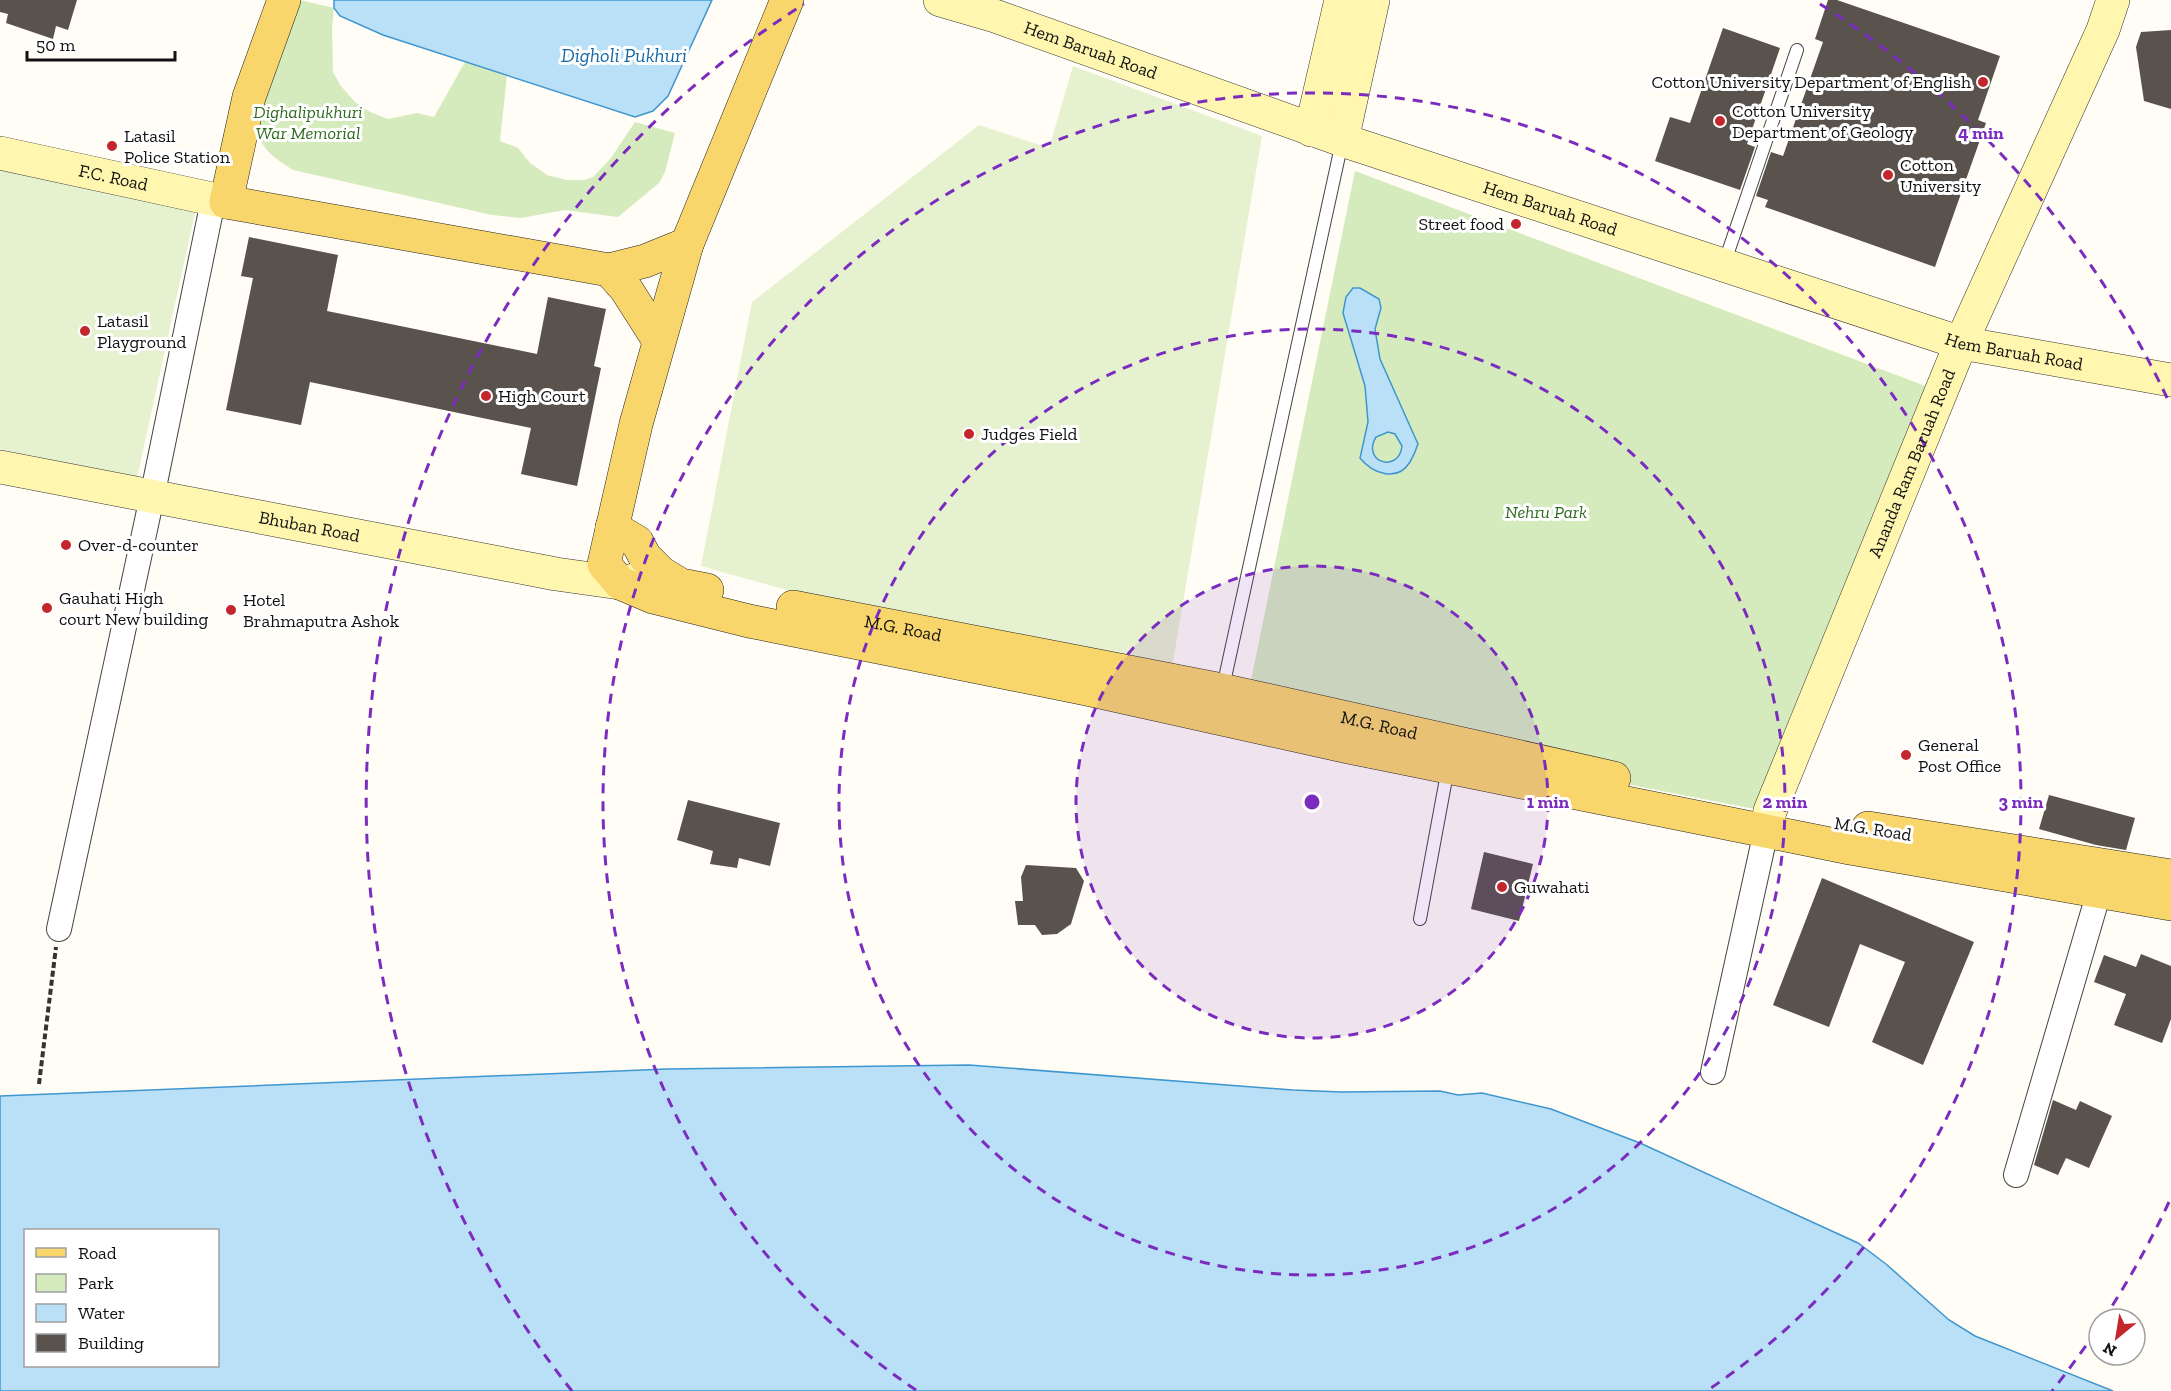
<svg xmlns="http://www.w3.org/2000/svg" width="2171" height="1391" font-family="'Zilla Slab',serif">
	<rect width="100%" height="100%" fill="#fffdf5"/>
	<g fill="#d5ebbd">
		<path d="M300 0 334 8 332 28 333 72 340 85 355 102 370 112 388 119 417 113 434 117 465 62 507 75 500 141 518 148 530 163 547 175 567 180H584L593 177 611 158 635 122 675 133 665 172 659 183 618 217 565 210 521 218 492 215 293 170C273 157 256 147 258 121Z"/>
		<path d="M1355 171 1936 390 1770 812 1245 710Z"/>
	</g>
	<g fill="#e6f2cf">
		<path d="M1073 66 1262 136 1169 685 947 635 701 566 752 302 979 125 1049 148Z"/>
		<path d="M0 167 190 202 195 213 137 478 0 449Z"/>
	</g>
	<g fill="#b9e0f7" stroke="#3f96cf" stroke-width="1.5" fill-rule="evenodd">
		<path d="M334 0H712L668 96 653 111 635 117 383 35 340 16 334 8Z"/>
		<path d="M1353 288H1360L1379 299 1381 308 1375 329 1380 359 1418 444C1416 450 1413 457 1410 462 1397 483 1372 473 1360 458L1368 422 1365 386 1343 313 1346 297ZM1388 432 1395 434 1402 446C1399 474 1361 462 1376 437Z"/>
		<path d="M969 1065 1293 1090 1341 1092 1440 1091 1458 1095 1482 1093 1551 1109 1640 1143 1858 1243 1886 1264 1949 1320 1975 1336 2113 1391H0V1096L667 1069ZM218 1230V1366H26V1230Z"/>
	</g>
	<g fill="#5a524d">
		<path d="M0 0H77L68 30 56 26 53 39 6 23 8 14 0 12Z"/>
		<path d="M1828 0H1837L2000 56 1978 120 1986 123 1935 267 1765 207 1768 200 1756 196 1771 152 1783 156 1823 42 1815 39Z"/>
		<path d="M1723 28 1780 48 1747 144 1755 147 1740 190 1655 161 1670 117 1690 123Z"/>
		<path d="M2171 30V109L2144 101 2136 47 2141 32Z"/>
		<path d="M249 237 338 255 327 311 537 354 548 297 606 309 594 366 601 368 577 486 521 474 531 428 310 382 301 425 226 410 253 278 241 276Z"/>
		<path d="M2049 795 2135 818 2126 850 2096 845 2039 829Z"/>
		<path d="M688 800 780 823 770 866 739 858 737 868 710 864 713 851 677 840Z"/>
		<path d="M1484 852 1533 864 1519 921 1471 909Z"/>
		<path d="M1026 865 1076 868 1084 881 1071 924 1057 934 1042 935 1035 925H1018L1015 901H1023L1021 877Z"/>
		<path d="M1822 878 1974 942 1923 1065 1872 1042 1905 962 1860 944 1829 1027 1773 1005Z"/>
		<path d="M2141 954 2171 966V1019L2162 1043 2114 1025 2126 994 2094 982 2104 955 2136 967Z"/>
		<path d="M2053 1100 2076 1110 2080 1101 2112 1116 2089 1168 2066 1158 2058 1175 2034 1165Z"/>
	</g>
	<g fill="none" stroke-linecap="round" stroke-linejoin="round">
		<g stroke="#444" stroke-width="14">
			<g id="lane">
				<path d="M1724 264 1797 50"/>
				<path d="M1223 687 1342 142"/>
				<path d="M1420 919 1448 768"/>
			</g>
		</g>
		<g stroke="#444" stroke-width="26">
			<g id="street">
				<path d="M59 929 152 497 213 201"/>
				<path d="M1713 1072 1766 831"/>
				<path d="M2016 1175 2099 892"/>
			</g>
		</g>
		<g stroke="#333" stroke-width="34">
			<g id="secondary">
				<path id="s1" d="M940 0 995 16 1342 140 1961 343 2171 380"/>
				<path d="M1311 130 1341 0"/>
				<path d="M1342 140 1373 0"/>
				<path id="s2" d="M0 153 226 202"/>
				<path id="s3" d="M0 467 556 574 620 583 638 579"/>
				<path id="s4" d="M1766 831 1770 811 1961 343 2103 30 2113 0"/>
			</g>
		</g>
		<g stroke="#222" stroke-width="34">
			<g id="primary">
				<path d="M284 0 249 97 226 202 609 270 626 289 658 339"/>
				<path d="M787 0 687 244 636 424 604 564 620 583 653 597 749 621 1087 689 1348 747 1850 848 2171 904"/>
				<path d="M609 270 645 261 687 244"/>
				<path d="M612 527 637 542 645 557 661 573 681 585 707 590"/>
				<path id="s5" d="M793 607 1222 690 1614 778"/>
				<path d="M1868 828 2171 876"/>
			</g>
		</g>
		<path stroke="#333" stroke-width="4" stroke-dasharray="6 3" stroke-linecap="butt" d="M39 1084 56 947"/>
		<use href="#lane" stroke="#fff" stroke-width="12"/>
		<use href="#street" stroke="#fff" stroke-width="24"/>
		<use href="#secondary" stroke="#fff6b0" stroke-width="33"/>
		<use href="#primary" stroke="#f9d66b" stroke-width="33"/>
	</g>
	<circle cx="1312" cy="802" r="236" fill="#7b2cbf" fill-opacity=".12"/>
	<g fill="none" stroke="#7b2cbf" stroke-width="3" stroke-dasharray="10 8">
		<circle cx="1312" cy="802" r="236"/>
		<circle cx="1312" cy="802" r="473"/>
		<path d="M916 1390A709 709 0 1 1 1708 1390"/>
		<path d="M2169 1202A946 946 0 0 1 2105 1317M2096 1331A946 946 0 0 1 2052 1391M572 1391A946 946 0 0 1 804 4M1820 4A946 946 0 0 1 2169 402"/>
	</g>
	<g fill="#c4262e" stroke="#fff" stroke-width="2">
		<circle cx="1983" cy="82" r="6"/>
		<circle cx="1720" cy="121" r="6"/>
		<circle cx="112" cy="146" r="6"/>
		<circle cx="1888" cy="175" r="6"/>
		<circle cx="1516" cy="224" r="6"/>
		<circle cx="85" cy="331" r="6"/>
		<circle cx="486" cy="396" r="6"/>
		<circle cx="969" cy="434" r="6"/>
		<circle cx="66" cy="545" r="6"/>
		<circle cx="47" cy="608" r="6"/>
		<circle cx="231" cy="610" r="6"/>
		<circle cx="1906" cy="755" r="6"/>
		<circle cx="1502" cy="887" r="6"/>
	</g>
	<g text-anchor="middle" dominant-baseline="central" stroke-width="6" stroke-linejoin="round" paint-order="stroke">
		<g font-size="18" fill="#111" stroke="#fff">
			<text stroke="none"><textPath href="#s1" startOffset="159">Hem Baruah Road</textPath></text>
			<text stroke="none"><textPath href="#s2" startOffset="116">F.C. Road</textPath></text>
			<text stroke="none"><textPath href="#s1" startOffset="645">Hem Baruah Road</textPath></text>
			<text stroke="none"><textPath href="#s1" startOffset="1131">Hem Baruah Road</textPath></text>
			<text stroke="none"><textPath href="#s4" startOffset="396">Ananda Ram Baruah Road</textPath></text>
			<text stroke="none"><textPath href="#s3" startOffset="315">Bhuban Road</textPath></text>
			<text stroke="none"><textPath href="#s5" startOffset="112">M.G. Road</textPath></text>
			<text stroke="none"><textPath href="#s5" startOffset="598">M.G. Road</textPath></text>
			<text transform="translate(1873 829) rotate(9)">M.G. Road</text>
		</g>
		<g font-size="18" fill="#111" stroke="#fff" text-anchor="start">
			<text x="1971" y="82" text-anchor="end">Cotton University Department of English</text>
			<text x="1732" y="111">Cotton University<tspan x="1732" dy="21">Department of Geology</tspan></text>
			<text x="124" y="136">Latasil<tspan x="124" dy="21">Police Station</tspan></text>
			<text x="1900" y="165">Cotton<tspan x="1900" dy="21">University</tspan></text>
			<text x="1504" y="224" text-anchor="end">Street food</text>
			<text x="97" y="321">Latasil<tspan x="97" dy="21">Playground</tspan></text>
			<text x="498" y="396">High Court</text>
			<text x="981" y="434">Judges Field</text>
			<text x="78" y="545">Over-d-counter</text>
			<text x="59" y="598">Gauhati High<tspan x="59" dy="21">court New building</tspan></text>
			<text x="243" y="600">Hotel<tspan x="243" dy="21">Brahmaputra Ashok</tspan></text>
			<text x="1918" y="745">General<tspan x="1918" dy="21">Post Office</tspan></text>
			<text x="1514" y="887">Guwahati</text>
		</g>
		<g font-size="18" font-style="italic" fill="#2f6b1f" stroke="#fff">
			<text x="308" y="112">Dighalipukhuri<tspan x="308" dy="21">War Memorial</tspan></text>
			<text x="1546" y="512">Nehru Park</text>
		</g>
		<g font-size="20" font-style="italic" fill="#1768a6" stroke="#fff">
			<text x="624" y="55">Digholi Pukhuri</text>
		</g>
	</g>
	<circle cx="1312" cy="802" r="9" fill="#7b2cbf" stroke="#fff" stroke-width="3"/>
	<g font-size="18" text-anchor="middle" font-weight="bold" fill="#7b2cbf" stroke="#fff" stroke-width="6" stroke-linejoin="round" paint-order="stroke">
		<text x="1981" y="139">4 min</text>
		<text x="1548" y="808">1 min</text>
		<text x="1785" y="808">2 min</text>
		<text x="2021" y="808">3 min</text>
	</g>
	<rect x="24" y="1229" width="195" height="138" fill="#ffffff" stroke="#a0a0a0" stroke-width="1.5"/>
	<rect x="36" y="1248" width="30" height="9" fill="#f9d66b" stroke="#a0a0a0" stroke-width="1.5"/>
	<text x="78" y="1259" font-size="18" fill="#111111">Road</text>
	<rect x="36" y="1274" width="30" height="18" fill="#d5ebbd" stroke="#a0a0a0" stroke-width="1.5"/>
	<text x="78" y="1289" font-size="18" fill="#111111">Park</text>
	<rect x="36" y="1304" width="30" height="18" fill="#b9e0f7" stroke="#a0a0a0" stroke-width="1.5"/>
	<text x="78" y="1319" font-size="18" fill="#111111">Water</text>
	<rect x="36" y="1334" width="30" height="18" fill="#5a524d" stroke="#a0a0a0" stroke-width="1.5"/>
	<text x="78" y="1349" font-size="18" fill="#111111">Building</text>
	<g transform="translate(2117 1337) rotate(210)"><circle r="28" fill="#ffffff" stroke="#a0a0a0" stroke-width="1.5"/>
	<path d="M0-4.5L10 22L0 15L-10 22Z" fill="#c4262e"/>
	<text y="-9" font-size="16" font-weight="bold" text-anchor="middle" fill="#111111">N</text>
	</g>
	<path d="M27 51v9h148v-9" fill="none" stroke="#111111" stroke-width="3"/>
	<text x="36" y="51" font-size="18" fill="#111111" stroke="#ffffff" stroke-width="4.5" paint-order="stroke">50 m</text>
</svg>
